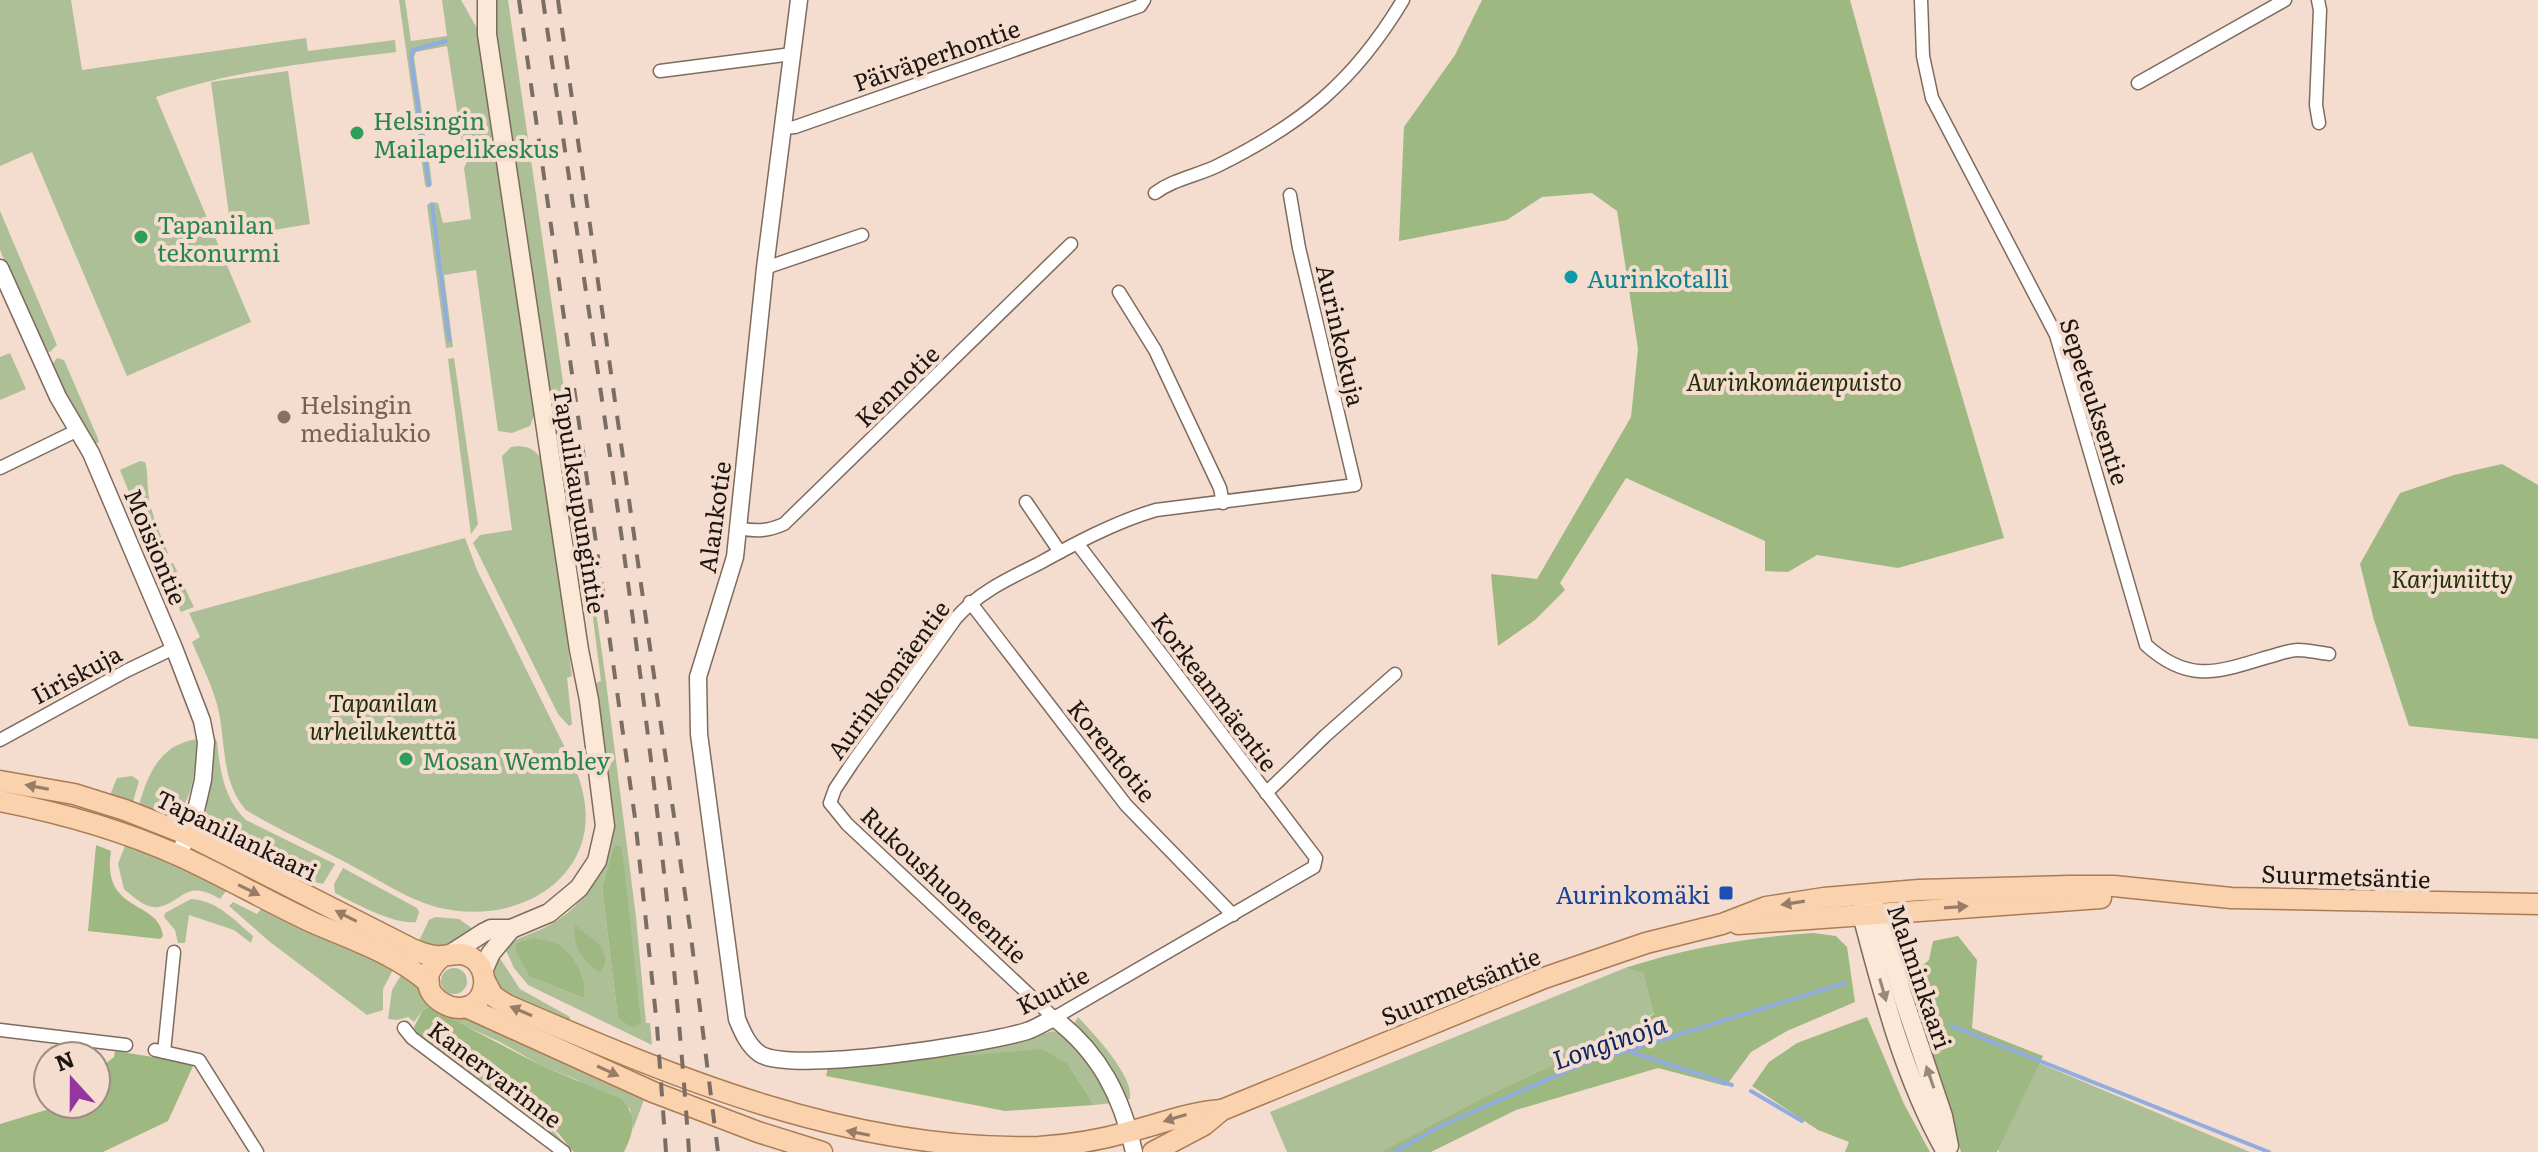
<svg xmlns="http://www.w3.org/2000/svg" width="2538" height="1152" font-family="Literata,serif">
	<rect width="100%" height="100%" fill="#f4ddce"/>
	<g fill="#acbf97" fill-rule="evenodd">
		<path d="M0 0H71L82 70 306 38 308 51 395 40 396 52C315 62 233 70 156 97L251 322 127 376 32 152 0 166Z"/>
		<path d="M399 0H405L411 41 447 36 442 0H461L478 30 495 134 489 140 462 143 447 46 416 52 414 57 431 176 432 185 427 188 425 185Z"/>
		<path d="M491 0H508L605 674 636 917 646 1023H650L652 1045 528 985 514 968 504 946C517 938 531 934 544 928 591 905 612 859 612 808L594 684 601 681 590 595H584L576 571 567 520ZM614 847 618 1018 602 888ZM575 962 582 976 584 998 530 977Z"/>
		<path d="M288 71 310 224 232 237 211 82Z"/>
		<path d="M476 156 494 158 499 165 535 413 530 426 512 433 498 431 476 270 444 275 453 347 446 348 427 205 431 202 438 203 443 223 471 219 464 168 468 159Z"/>
		<path d="M0 211 57 345 50 352 44 351 0 250Z"/>
		<path d="M10 353 26 389 0 400V357Z"/>
		<path d="M57 358 64 360 99 441 94 447 63 392 51 366Z"/>
		<path d="M454 358 478 524 471 534 448 359Z"/>
		<path d="M518 446C531 447 535 450 542 460L572 676 567 678 572 724 569 726 558 714 473 543 480 535 512 530 502 456 511 447Z"/>
		<path d="M140 461 145 462C148 472 147 479 148 489 149 510 160 534 168 553L160 557 154 553 120 470Z"/>
		<path d="M465 538 477 570 576 770C590 806 591 842 565 873 535 909 480 919 436 907 404 898 373 876 343 861 311 844 277 829 246 810 219 780 227 737 216 701 210 681 200 661 192 642L200 637 189 613Z"/>
		<path d="M173 563 193 605 194 607 181 612 162 570 164 566Z"/>
		<path d="M211 736H214L217 742C220 771 224 799 246 820L335 864 323 884 311 881 308 886 208 836 205 828Z"/>
		<path d="M197 739C196 758 195 809 170 815 160 817 148 811 138 808 148 774 159 745 197 739Z"/>
		<path d="M132 776 139 781 132 805 110 795 117 778Z"/>
		<path d="M126 843 204 877 226 891 220 899C185 878 184 902 158 907 146 909 132 896 124 889L118 864Z"/>
		<path d="M343 868 417 908 419 912 416 922C395 925 356 904 335 893L334 884Z"/>
		<path d="M191 899C217 900 234 920 253 936L251 943 234 930 189 915 185 943H178L175 930 164 917 165 913Z"/>
		<path d="M233 902 257 914 261 909 340 939 395 966 383 989V1010L367 1015 270 942 229 906Z"/>
		<path d="M435 917 459 919 473 929 446 948 417 945 429 920Z"/>
		<path d="M499 957 520 989 570 1017 569 1023 497 992 490 965Z"/>
		<circle cx="454" cy="981" r="13"/>
		<path d="M1625 968 1643 973 1654 1013 1633 1027 1482 1098 1380 1152H1287L1270 1112Z"/>
		<path d="M403 972 417 987 429 1007 423 1010 414 1022 408 1017 397 1020 388 1019 392 990Z"/>
		<path d="M439 1014 467 1017 589 1075 645 1097 633 1129 630 1109 575 1079 540 1065 500 1042Z"/>
		<path d="M1078 1017C1094 1034 1134 1076 1130 1099L1125 1100 1077 1030 1074 1024Z"/>
		<path d="M1053 1031C1079 1037 1100 1081 1113 1103L1094 1105 1068 1064 906 1058 1012 1043Z"/>
		<path d="M426 1044C462 1055 545 1115 566 1146Z"/>
		<path d="M2039 1063 2250 1152H1999L1998 1149Z"/>
	</g>
	<g fill="#9eb882">
		<path d="M1482 0H1850L1919 251 2004 538 1898 568 1817 555 1788 572 1765 571V541L1626 478 1560 583 1565 590 1535 620 1498 646 1491 574 1537 579 1631 417 1638 349 1617 211 1592 193 1542 197 1507 220 1399 241 1404 127 1455 55Z"/>
		<path d="M2502 464 2538 485V739L2409 726 2374 620 2360 564 2400 493 2454 475Z"/>
		<path d="M96 845 111 851C101 914 159 899 163 936L160 939 88 931Z"/>
		<path d="M614 846H621L624 865 641 1023 633 1028 618 1018 602 888Z"/>
		<path d="M575 925 600 945 606 959 602 971 598 972C581 958 573 948 575 925Z"/>
		<path d="M1813 933 1836 936 1847 947 1855 1002 1787 1031 1751 1052 1726 1086 1658 1068 1516 1110 1431 1152H1380L1482 1098 1633 1027 1654 1014 1643 973 1625 968C1686 948 1749 937 1813 933Z"/>
		<path d="M1958 936 1977 960 1972 1028 2043 1056 1997 1152H1961L1905 980 1929 960 1933 941Z"/>
		<path d="M534 938C542 940 553 941 559 945 576 958 587 978 584 998L530 977 515 949 517 943Z"/>
		<path d="M429 1007 540 1065 621 1099C638 1117 634 1131 624 1152H574C567 1146 564 1139 558 1133 532 1108 498 1085 468 1065 452 1055 419 1044 414 1027L423 1010Z"/>
		<path d="M1867 1017 1904 1104 1930 1152H1845L1849 1142 1818 1130 1752 1086 1769 1062 1797 1043Z"/>
		<path d="M1042 1049 1068 1064 1094 1105 1005 1111 826 1076 828 1068C899 1059 970 1056 1042 1049Z"/>
		<path d="M115 1051 172 1060 193 1066 168 1121 103 1152H0V1124L66 1104H96V1071L114 1057Z"/>
	</g>
	<g fill="none" stroke-linecap="round" stroke-linejoin="round">
		<g stroke="#91acde" stroke-width="4">
			<path d="M429 185 411 58 413 50 446 41"/>
			<path d="M432 205 449 340"/>
			<path d="M1952 1026 2269 1152"/>
			<path d="M1631 1052 1732 1085"/>
			<path d="M1751 1091 1802 1121"/>
			<path d="M1394 1152 1443 1125 1583 1064 1845 983"/>
		</g>
		<g stroke="#7f6b5e" stroke-width="15">
			<g id="minor">
				<path d="M1921 0 1923 56 1932 98 2056 335 2146 645C2189 684 2218 672 2268 657 2277 655 2288 650 2298 650 2308 650 2319 653 2329 654"/>
				<path d="M2318 0 2320 10 2316 105 2319 123"/>
				<path d="M660 71 792 54"/>
				<path d="M2138 83 2285 0"/>
				<path d="M784 128 795 127 1140 6 1144 0"/>
				<path d="M1155 193C1174 179 1196 176 1217 166 1302 124 1354 82 1403 0"/>
				<path d="M765 268 862 235"/>
				<path d="M1119 292 1155 350 1220 488 1223 503"/>
				<path d="M0 468 78 430"/>
				<path d="M1026 502 1060 552"/>
				<path d="M739 528C756 532 768 531 784 524L1071 244"/>
				<path d="M1077 543 1316 858 1314 867 1054 1018 847 824 830 803 835 789 853 762 956 618C979 592 1008 579 1038 564 1076 543 1115 522 1156 510L1355 485 1299 248 1290 195"/>
				<path d="M970 602 1126 805 1233 915"/>
				<path d="M0 740 126 671 174 648"/>
				<path d="M1266 793 1325 736 1395 674"/>
				<path d="M404 1028 412 1038 564 1152"/>
				<path d="M0 1030 126 1045"/>
				<path d="M155 1050 199 1060 257 1152"/>
				<path d="M164 1052 174 952"/>
			</g>
		</g>
		<g stroke="#7f6b5e" stroke-width="19">
			<g id="tertiary">
				<path d="M799 0 765 268 735 557 698 677 699 734 737 1019C742 1031 748 1046 760 1054 792 1074 986 1044 1027 1031 1036 1028 1045 1022 1054 1018 1100 1053 1122 1097 1134 1152"/>
				<path d="M0 268 58 397 91 453 174 648 202 721 206 742 203 780 196 810 179 856"/>
			</g>
		</g>
		<g stroke="#7f6b5e" stroke-width="21">
			<g id="secondary">
				<path d="M1865 902 1862 915C1883 995 1905 1080 1946 1152"/>
				<path d="M1872 904 1879 914 1902 994 1943 1116 1949 1146"/>
				<path d="M452 953 483 933 491 929H511L549 913 579 888 597 861 605 826 589 700 579 650 487 34V0"/>
				<path d="M483 971 491 953 511 929"/>
			</g>
		</g>
		<g stroke="#aa7c54" stroke-width="23">
			<g id="primary">
				<path d="M0 781 74 794 125 810 186 834 412 949C421 953 432 957 442 956 454 955 461 951 472 958 481 963 485 975 484 985 477 1035 395 993 443 956"/>
				<path d="M0 801C62 813 122 830 180 856 226 877 270 903 316 924 356 941 395 954 429 983"/>
				<path d="M1738 924 2101 898"/>
				<path d="M485 981 493 996 507 1005C676 1078 850 1152 1039 1147 1068 1145 1100 1140 1128 1132 1160 1124 1189 1112 1222 1110"/>
				<path d="M466 1007 653 1092 758 1132 822 1152"/>
				<path d="M1153 1152 1204 1125 1222 1110 1544 978 1646 943 1722 924 1766 907 1824 898 1919 890 2069 886H2114L2231 898 2538 904"/>
			</g>
		</g>
		<use href="#minor" stroke="#fff" stroke-width="12"/>
		<use href="#tertiary" stroke="#fff" stroke-width="16"/>
		<use href="#secondary" stroke="#fce8d6" stroke-width="18"/>
		<use href="#primary" stroke="#fad2ae" stroke-width="20"/>
		<g stroke="#7c6d64" stroke-width="4" stroke-dasharray="14 14" stroke-linecap="butt">
			<path d="M519 0 635 818 657 1026 666 1152"/>
			<path d="M543 0C598 383 663 766 689 1152"/>
			<path d="M558 0 690 929 718 1152"/>
		</g>
	</g>
	<defs><path id="oneway-solid" d="M-6-.8H1V-3.2L6.5 0L1 3.2V.8H-6Z" transform="scale(2)"/></defs>
	<g fill="#977d67">
		<use href="#oneway-solid" transform="translate(37 787) rotate(-169)"/>
		<use href="#oneway-solid" transform="translate(249 890) rotate(26)"/>
		<use href="#oneway-solid" transform="translate(1793 903) rotate(171)"/>
		<use href="#oneway-solid" transform="translate(1956 907) rotate(-4)"/>
		<use href="#oneway-solid" transform="translate(346 916) rotate(-153)"/>
		<use href="#oneway-solid" transform="translate(521 1011) rotate(-157)"/>
		<use href="#oneway-solid" transform="translate(608 1071) rotate(25)"/>
		<use href="#oneway-solid" transform="translate(1175 1118) rotate(163)"/>
		<use href="#oneway-solid" transform="translate(858 1133) rotate(-169)"/>
	</g>
	<g fill="#98897d">
		<use href="#oneway-solid" transform="translate(1883 990) rotate(74)"/>
		<use href="#oneway-solid" transform="translate(1930 1077) rotate(-109)"/>
	</g>
	<g fill="#2e9e5b" stroke="#f4ddce" stroke-width="3">
		<circle cx="357" cy="133" r="8"/>
		<circle cx="141" cy="237" r="8"/>
		<circle cx="406" cy="759" r="8"/>
	</g>
	<circle fill="#0f9aa8" stroke="#f4ddce" stroke-width="3" cx="1571" cy="277" r="8"/>
	<circle fill="#8d6e63" stroke="#f4ddce" stroke-width="3" cx="284" cy="417" r="8"/>
	<rect fill="#1a4fb4" stroke="#f4ddce" stroke-width="3" x="1718" y="885" width="16" height="16" rx="4"/>
	<g text-anchor="middle" dominant-baseline="central" stroke-width="8" stroke-linejoin="round" paint-order="stroke">
		<g font-size="24" fill="#1d1510" stroke="#f4ddce">
			<text transform="translate(936 54) rotate(-19)">Päiväperhontie</text>
			<text transform="translate(1342 335) rotate(77)">Aurinkokuja</text>
			<text transform="translate(896 385) rotate(-44)">Kennotie</text>
			<text transform="translate(2096 401) rotate(72)">Sepeteuksentie</text>
			<text transform="translate(581 500) rotate(81)">Tapulikaupungintie</text>
			<text transform="translate(713 517) rotate(-82)">Alankotie</text>
			<text transform="translate(157 546) rotate(67)">Moisiontie</text>
			<text transform="translate(76 673) rotate(-28)">Iiriskuja</text>
			<text transform="translate(887 679) rotate(-54)">Aurinkomäentie</text>
			<text transform="translate(1216 691) rotate(53)">Korkeanmäentie</text>
			<text transform="translate(1113 750) rotate(51)">Korentotie</text>
			<text transform="translate(237 834) rotate(26)">Tapanilankaari</text>
			<text transform="translate(2346 875) rotate(2)">Suurmetsäntie</text>
			<text transform="translate(945 884) rotate(43)">Rukoushuoneentie</text>
			<text transform="translate(1921 976) rotate(71)">Malminkaari</text>
			<text transform="translate(1460 985) rotate(-22)">Suurmetsäntie</text>
			<text transform="translate(1052 989) rotate(-27)">Kuutie</text>
			<text transform="translate(496 1073) rotate(37)">Kanervarinne</text>
		</g>
		<g font-size="24" fill="#27864d" stroke="#f4ddce" text-anchor="start">
			<text x="373" y="119">Helsingin<tspan x="373" dy="28">Mailapelikeskus</tspan></text>
			<text x="157" y="223">Tapanilan<tspan x="157" dy="28">tekonurmi</tspan></text>
			<text x="422" y="759">Mosan Wembley</text>
		</g>
		<g font-size="24" fill="#0d838f" stroke="#f4ddce" text-anchor="start">
			<text x="1587" y="277">Aurinkotalli</text>
		</g>
		<g font-size="24" font-style="italic" fill="#1f2f07" stroke="#f4ddce">
			<text x="1794" y="380">Aurinkomäenpuisto</text>
			<text x="2452" y="577">Karjuniitty</text>
			<text x="383" y="701">Tapanilan<tspan x="383" dy="28">urheilukenttä</tspan></text>
		</g>
		<g font-size="24" fill="#785e54" stroke="#f4ddce" text-anchor="start">
			<text x="300" y="403">Helsingin<tspan x="300" dy="28">medialukio</tspan></text>
		</g>
		<g font-size="24" fill="#164399" stroke="#f4ddce" text-anchor="end">
			<text x="1710" y="893">Aurinkomäki</text>
		</g>
		<g font-size="26" font-style="italic" fill="#0a2761" stroke="#f4ddce">
			<text transform="translate(1609 1040) rotate(-19)">Longinoja</text>
		</g>
	</g>
	<g transform="translate(72 1080) rotate(339)"><circle r="38" fill="#f4ddce" stroke="#9e8d82" stroke-width="2"/>
	<path d="M0-6L14 30L0 20L-14 30Z" fill="#9336a0"/>
	<text y="-12" font-size="22" font-weight="bold" text-anchor="middle" fill="#1d1510">N</text>
	</g>
</svg>
